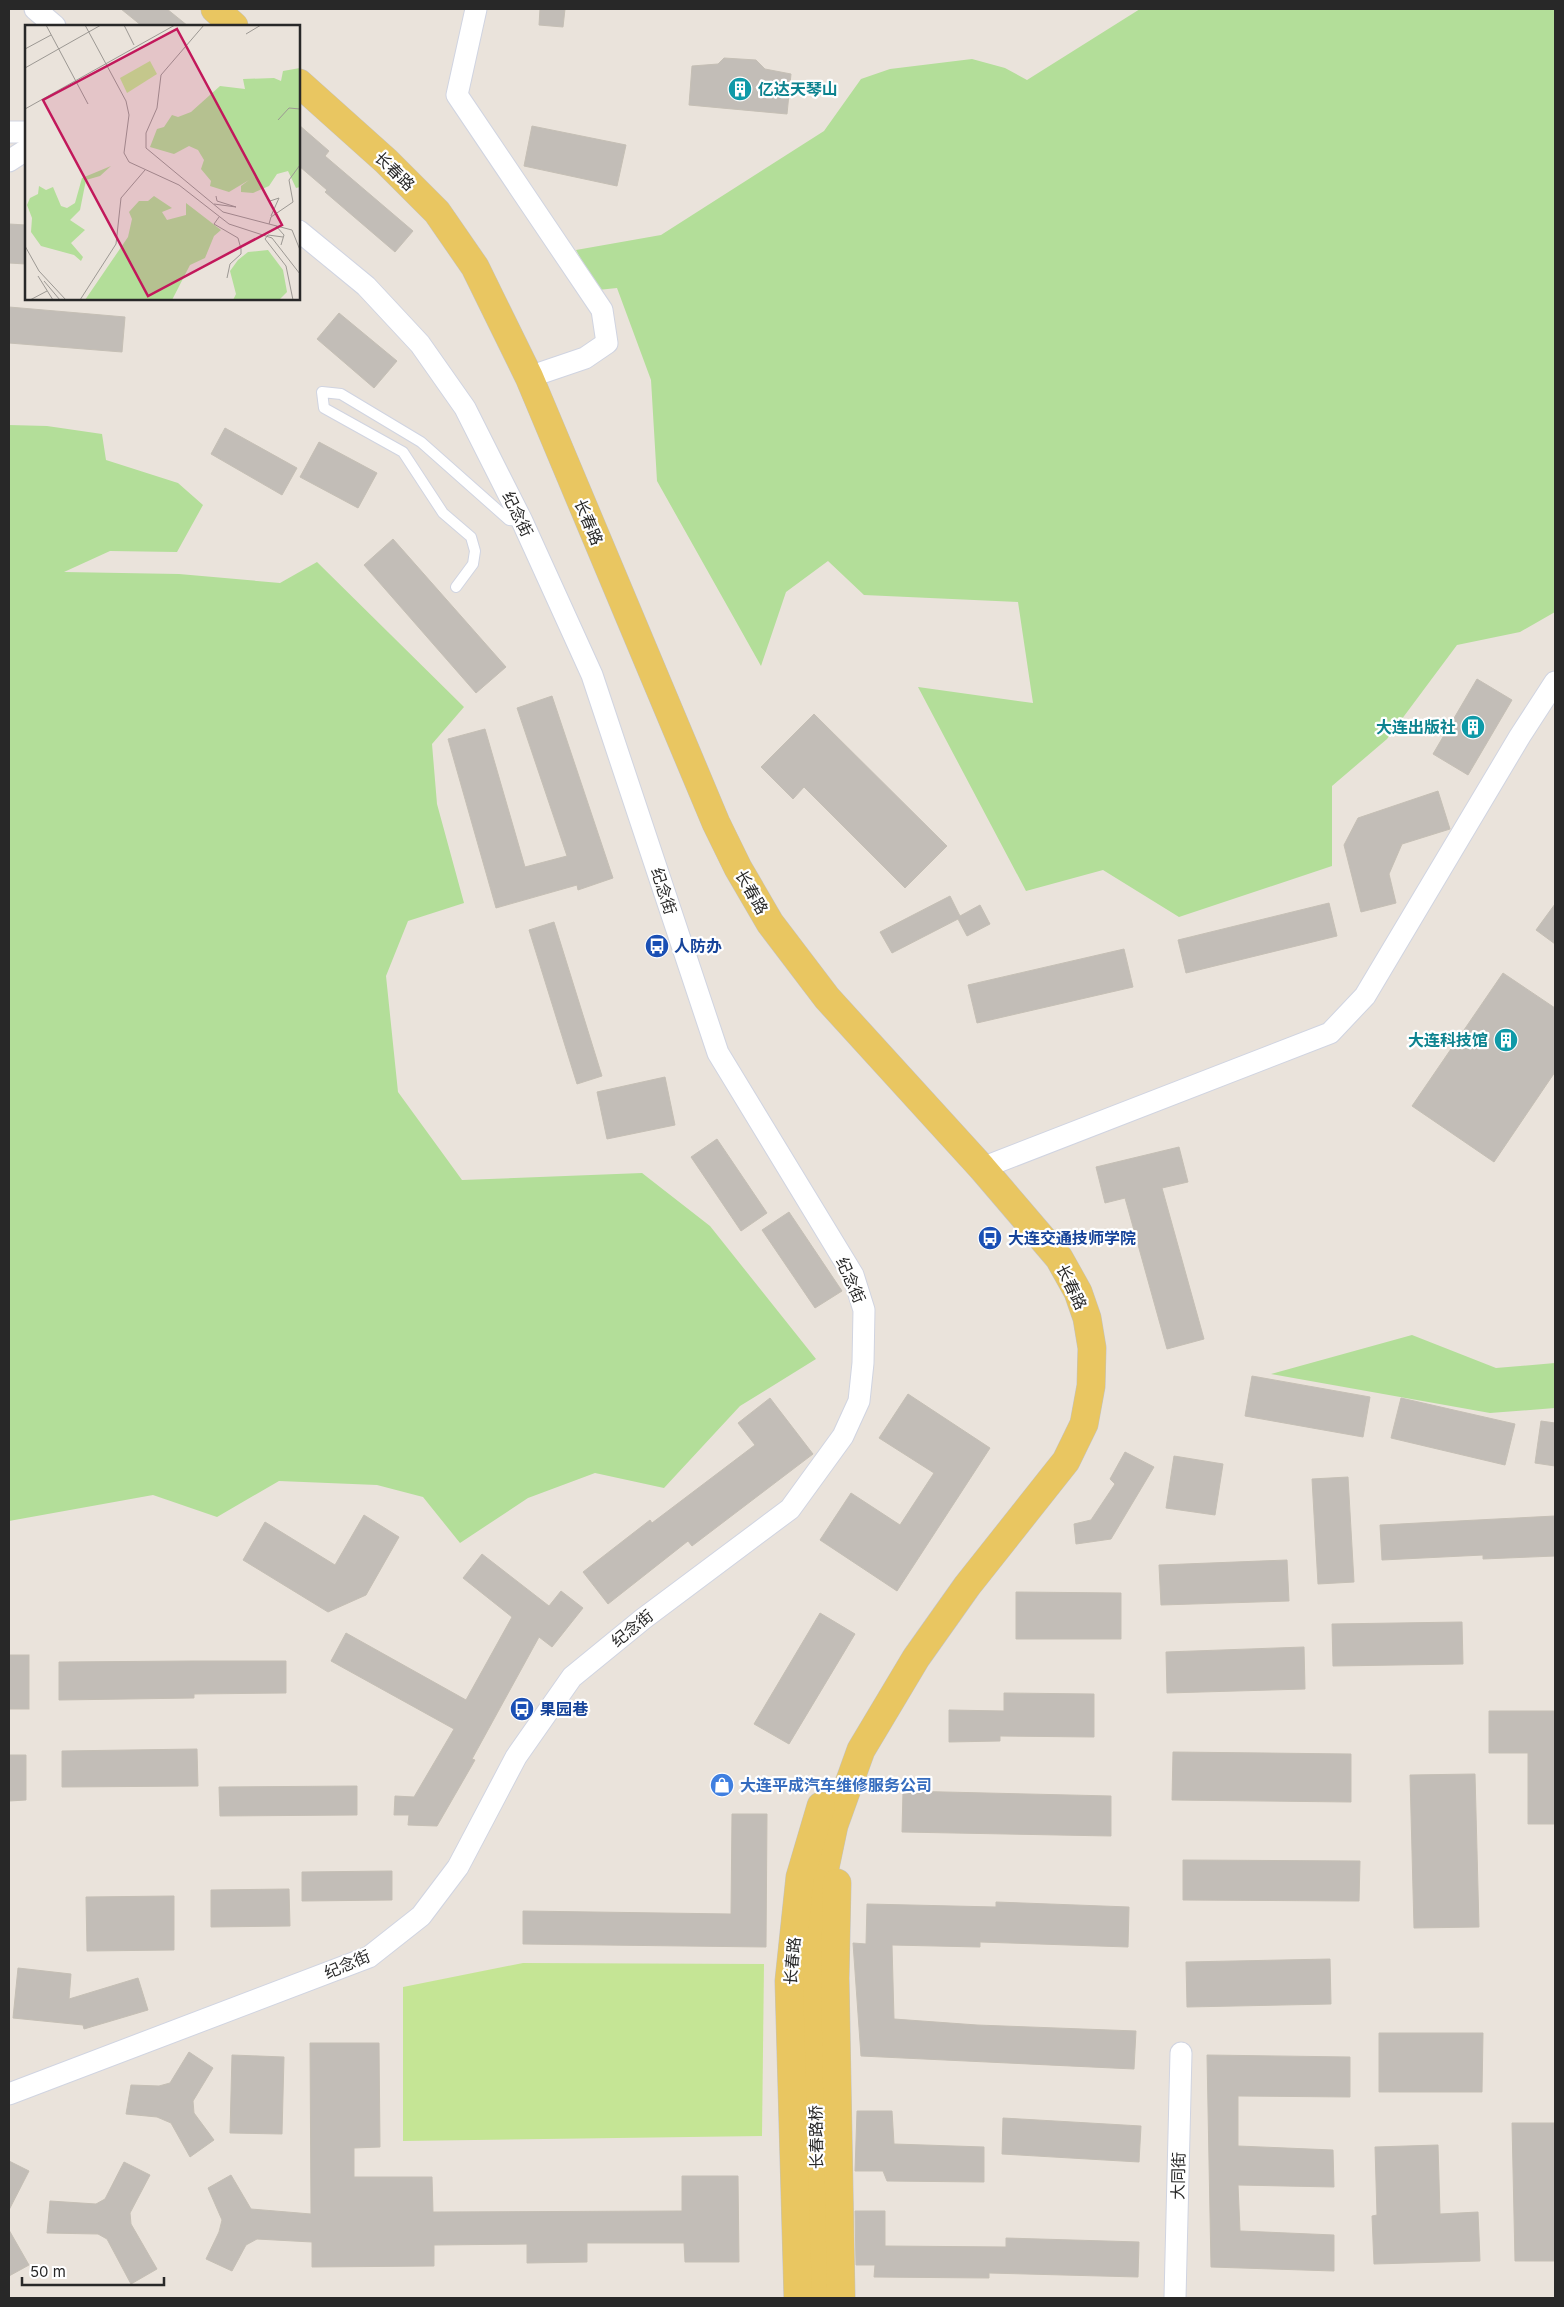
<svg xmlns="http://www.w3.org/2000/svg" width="1564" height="2307" font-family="Inter,'Noto Sans SC',sans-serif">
	<rect width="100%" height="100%" fill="#eae3db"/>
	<g fill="#b3de99">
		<path d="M1140 9H1555V612L1520 632 1457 645 1387 739 1332 786V866L1179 917 1103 870 1026 891 918 687 1033 703 1018 602 864 595 828 561 786 592 761 666 657 481 651 380 617 288 598 290 576 250 661 235 824 131 861 79 890 69 972 59 1005 68 1027 80Z"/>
		<path d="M9 425 47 426 102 434 106 460 178 483 203 505 177 552 110 551 64 572 179 574 280 583 317 562 464 707 432 744 437 804 464 903 408 921 386 976 398 1092 462 1180 642 1173 710 1226 816 1359 740 1406 664 1488 595 1473 528 1498 460 1543 423 1497 377 1485 279 1481 217 1517 153 1495 9 1521Z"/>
		<path d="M1412 1335 1496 1368 1555 1363V1408L1490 1413 1271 1374Z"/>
	</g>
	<path fill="#c5e595" d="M523 1963 764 1964 762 2136 403 2141V1987Z"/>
	<g fill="#c2bdb7" stroke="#c5bfb5">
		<path d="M121 9H167L188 26H142Z"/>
		<path d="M540 9H565L563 27 539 25Z"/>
		<path d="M724 58 756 60 765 69 791 74 787 114 689 105 692 66 718 64Z"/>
		<path d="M299 125 329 151 325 156 413 231 395 252 325 192 327 190 299 166Z"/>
		<path d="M532 126 626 145 617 186 524 166Z"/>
		<path d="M9 224 26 225V264L9 263Z"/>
		<path d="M9 307 125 317 122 352 9 343Z"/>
		<path d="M339 313 397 361 374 388 317 339Z"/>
		<path d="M225 428 297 468 282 495 211 454Z"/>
		<path d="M319 442 377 473 358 508 300 477Z"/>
		<path d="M393 539 506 667 476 693 364 565Z"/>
		<path d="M1477 679 1512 700 1468 775 1433 754Z"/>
		<path d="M552 696 613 878 578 890 577 885 496 908 448 739 485 729 525 867 567 856 517 708Z"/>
		<path d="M814 714 947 846 905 888 804 787 793 799 761 767Z"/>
		<path d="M1438 791 1450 829 1402 844 1389 874 1396 903 1361 912 1344 845 1358 818Z"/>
		<path d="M950 896 960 916 980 905 990 924 967 936 958 919 892 953 880 932Z"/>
		<path d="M1329 903 1337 936 1186 973 1178 940Z"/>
		<path d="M1555 904V944L1536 930Z"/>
		<path d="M554 922 602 1076 577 1084 529 930Z"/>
		<path d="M1124 949 1133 987 977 1023 968 985Z"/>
		<path d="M1503 973 1555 1008V1072L1494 1162 1412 1106Z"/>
		<path d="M665 1077 675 1125 607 1139 597 1092Z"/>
		<path d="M717 1139 767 1213 741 1231 691 1157Z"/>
		<path d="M1179 1147 1188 1182 1162 1188 1204 1339 1167 1349 1125 1198 1105 1203 1096 1167Z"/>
		<path d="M789 1212 842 1291 815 1308 762 1230Z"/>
		<path d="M1252 1376 1370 1397 1363 1437 1245 1416Z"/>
		<path d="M908 1394 990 1448 897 1591 820 1540 851 1493 900 1525 934 1473 879 1438Z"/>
		<path d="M770 1398 813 1454 692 1546 688 1541 608 1604 583 1572 650 1520 652 1523 755 1445 738 1423Z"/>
		<path d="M1401 1398 1515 1424 1505 1465 1391 1438Z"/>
		<path d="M1541 1421 1555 1423V1466L1535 1463Z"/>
		<path d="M1125 1452 1154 1467 1111 1539 1076 1544 1074 1524 1091 1520 1115 1484 1110 1479Z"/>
		<path d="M1174 1456 1223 1464 1215 1515 1166 1508Z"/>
		<path d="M1348 1477 1354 1582 1318 1584 1312 1479Z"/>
		<path d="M364 1515 399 1537 366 1595 328 1612 243 1560 265 1522 335 1565Z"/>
		<path d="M1555 1516V1556L1483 1559V1555L1382 1560 1380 1525Z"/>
		<path d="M482 1554 549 1606 561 1591 583 1608 552 1647 539 1637 472 1759 475 1760 437 1826 408 1825 409 1815H394L395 1796 414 1797 454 1729 331 1661 346 1633 466 1700 512 1617 463 1578Z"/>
		<path d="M1287 1560 1289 1601 1161 1605 1159 1565Z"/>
		<path d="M1016 1592 1121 1593V1639H1016Z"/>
		<path d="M820 1613 855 1634 789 1744 754 1724Z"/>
		<path d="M1462 1622 1463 1664 1333 1666 1332 1624Z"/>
		<path d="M1304 1647 1305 1689 1167 1693 1166 1652Z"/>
		<rect x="9" y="1655" width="20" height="54"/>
		<path d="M194 1661H286V1693L194 1694V1698L59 1700V1662Z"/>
		<path d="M1004 1693 1094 1694V1737L1000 1736V1741L949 1742V1710L1004 1711Z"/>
		<path d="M1489 1711H1555V1824H1528V1753H1489Z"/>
		<path d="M197 1749 198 1786 62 1787V1751Z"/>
		<path d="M1173 1752 1351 1754V1802L1172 1800Z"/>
		<path d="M9 1755H26V1800L9 1801Z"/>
		<path d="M1475 1774 1479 1927 1414 1928 1410 1775Z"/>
		<path d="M357 1786V1815L220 1816 219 1787Z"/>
		<path d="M903 1791 1111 1796V1836L902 1832Z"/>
		<path d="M732 1814H767L766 1947 523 1944V1911L731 1914Z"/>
		<path d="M1183 1860 1360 1861 1359 1901 1183 1900Z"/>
		<path d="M392 1871V1900L302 1901V1872Z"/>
		<path d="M289 1889 290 1926 211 1927V1890Z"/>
		<path d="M174 1896V1950L87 1951 86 1897Z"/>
		<path d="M996 1902 1129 1907 1128 1947 980 1942V1947L892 1945 894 2019 977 2025 1136 2031 1134 2069 861 2056 853 1943 866 1944 867 1904 996 1907Z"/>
		<path d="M1330 1959 1331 2004 1187 2007 1186 1962Z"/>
		<path d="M18 1968 71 1974 69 1999 138 1978 148 2010 84 2029 83 2025 13 2018Z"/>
		<path d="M1379 2033H1483L1482 2092H1379Z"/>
		<path d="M310 2043H379L380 2147 354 2148V2177H432L433 2212 682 2211V2176H738L739 2262H685L684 2243H587V2262L527 2263V2244L434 2245V2266L312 2267V2242L257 2239 246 2245 232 2271 206 2259 219 2232 222 2220 208 2188 231 2175 251 2209 311 2214Z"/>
		<path d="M189 2052 213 2068 193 2101 194 2113 214 2140 190 2157 171 2123 157 2117 126 2114 131 2085 159 2086 170 2083Z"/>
		<path d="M232 2055 284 2057 282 2134 230 2133Z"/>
		<path d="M1207 2055 1350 2057V2097L1238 2096V2146L1333 2150 1334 2187 1238 2185 1240 2231 1334 2235V2271L1211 2267Z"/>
		<path d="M857 2111H892L894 2144 984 2147V2182L887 2181 883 2171H855Z"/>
		<path d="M1003 2118 1141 2126 1139 2162 1002 2154Z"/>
		<path d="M1512 2123H1555V2261H1515Z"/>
		<path d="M1438 2145 1440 2214 1478 2212 1480 2261 1374 2264 1372 2216 1377 2215 1375 2147Z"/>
		<path d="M9 2161 29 2171 9 2210Z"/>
		<path d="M124 2162 150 2175 130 2213 131 2224 157 2269 131 2284 107 2239 98 2234 47 2233 50 2201 96 2204 105 2199Z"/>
		<path d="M855 2211H885V2246L1006 2247V2238L1139 2242 1138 2277 989 2273V2278L874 2277 875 2265H856Z"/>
		<path d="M9 2230 29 2265 9 2276Z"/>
	</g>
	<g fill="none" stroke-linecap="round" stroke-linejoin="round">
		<g stroke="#d0d4e1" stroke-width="12">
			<path id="lane" d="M456 587 473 564 475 551 471 537 443 513 403 452 324 408 322 392 341 394 421 442 509 520 521 521"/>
		</g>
		<g stroke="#d0d4e1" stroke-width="23">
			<g id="street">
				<path d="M35 9 55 26"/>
				<path d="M476 9 457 95 602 310 607 343 585 358 529 377"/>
				<path d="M9 132H26"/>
				<path d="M9 161 26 150"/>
				<path d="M982 1168 1330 1033 1365 996 1520 736 1555 682"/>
				<path d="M9 2094 369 1957 421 1916 458 1867 516 1757 572 1677 643 1619 790 1509 843 1436 859 1401 863 1363 864 1310 853 1275 718 1053 592 675 522 521 465 408 420 344 366 286 299 231"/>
				<path d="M1175 2298 1181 2053"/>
			</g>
		</g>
		<g stroke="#c3c3c3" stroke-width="29">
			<g id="primary">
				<path d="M215 9 234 26"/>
				<path d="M299 83 386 161 437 212 475 267 529 377 716 823 738 868 770 923 827 998 982 1168 1059 1258 1078 1292 1087 1318 1092 1348 1091 1386 1084 1424 1066 1461 967 1586 916 1658 861 1750 834 1825 819 1896 813 1975 819 2298"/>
				<path d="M837 1883 835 1978 841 2298"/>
				<path d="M798 2298 789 1981 800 1877 821 1806"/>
			</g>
		</g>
		<use href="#lane" stroke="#fff" stroke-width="10"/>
		<use href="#street" stroke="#fff" stroke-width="21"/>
		<use href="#primary" stroke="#e9c661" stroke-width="28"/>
	</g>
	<defs>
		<g id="building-disc" transform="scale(1.25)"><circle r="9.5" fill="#0f9aa8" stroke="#fff"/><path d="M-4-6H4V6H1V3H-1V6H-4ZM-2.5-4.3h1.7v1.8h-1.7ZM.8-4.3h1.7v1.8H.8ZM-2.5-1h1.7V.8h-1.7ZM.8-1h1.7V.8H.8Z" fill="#fff"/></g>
		<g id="bus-disc" transform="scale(1.25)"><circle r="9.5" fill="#1a4fb4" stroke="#fff"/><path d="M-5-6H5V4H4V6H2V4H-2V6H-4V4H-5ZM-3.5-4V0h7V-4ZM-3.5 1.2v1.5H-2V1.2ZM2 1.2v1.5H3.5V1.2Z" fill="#fff"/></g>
		<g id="shop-disc" transform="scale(1.25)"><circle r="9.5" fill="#3f7fe0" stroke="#fff"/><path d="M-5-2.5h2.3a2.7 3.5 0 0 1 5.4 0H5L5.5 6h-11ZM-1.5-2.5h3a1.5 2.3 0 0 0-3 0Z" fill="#fff"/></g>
	</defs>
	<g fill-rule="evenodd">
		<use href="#building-disc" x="740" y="89"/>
		<use href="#building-disc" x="1473" y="727"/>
		<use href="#bus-disc" x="657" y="946"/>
		<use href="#building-disc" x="1506" y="1040"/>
		<use href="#bus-disc" x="990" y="1238"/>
		<use href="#bus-disc" x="522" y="1709"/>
		<use href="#shop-disc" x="722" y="1785"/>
	</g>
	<g text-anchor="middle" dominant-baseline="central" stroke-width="4.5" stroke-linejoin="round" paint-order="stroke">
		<g font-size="16" font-weight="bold" fill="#0d838f" stroke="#fff" text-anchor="end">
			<text x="758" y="89" text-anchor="start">亿达天琴山</text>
			<text x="1456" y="727">大连出版社</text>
			<text x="1488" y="1040">大连科技馆</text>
		</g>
		<g font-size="16" fill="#282828" stroke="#fff">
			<text transform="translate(395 171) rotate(44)">长春路</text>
			<text transform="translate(518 514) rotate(64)">纪念街</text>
			<text transform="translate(589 522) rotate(67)">长春路</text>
			<text transform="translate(664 891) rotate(72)">纪念街</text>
			<text transform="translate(752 892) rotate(60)">长春路</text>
			<text transform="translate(851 1280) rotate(66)">纪念街</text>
			<text transform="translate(1072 1287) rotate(64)">长春路</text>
			<text transform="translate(632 1628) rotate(-39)">纪念街</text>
			<text transform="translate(792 1961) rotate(-85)">长春路</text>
			<text transform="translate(347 1964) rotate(-23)">纪念街</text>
			<text transform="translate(816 2137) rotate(-91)">长春路桥</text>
			<text transform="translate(1178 2176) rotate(-89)">大同街</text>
		</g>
		<g font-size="16" font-weight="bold" fill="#164399" stroke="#fff" text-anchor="start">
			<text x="674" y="946">人防办</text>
			<text x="1008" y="1238">大连交通技师学院</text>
			<text x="540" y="1709">果园巷</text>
		</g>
		<g font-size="16" font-weight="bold" fill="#366cbe" stroke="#fff" text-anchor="start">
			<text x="740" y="1785">大连平成汽车维修服务公司</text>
		</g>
	</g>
	<g transform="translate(25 25)">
		<rect width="275" height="275" fill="#eae3db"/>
		<path d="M275 43V162L271 163 263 146 252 149 244 161 228 168 216 167V161L224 155 204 167 185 161 186 156 176 144 179 135 173 125 164 121 149 129 125 122 132 104 139 102 147 90 153 92 166 87 195 61 220 64 218 54 249 53 256 56 258 46ZM86 141 75 151 61 155 55 185 45 195 60 205 46 218 58 232 56 236 49 230 16 221 6 207 7 193 2 180 5 173 13 169 14 161 21 165 28 162 36 181 42 183 50 178 57 153ZM129 171 147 183 137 187 142 195 161 190V178L196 205 189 211 180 233 165 240 147 275H60L103 212 107 194 104 187 114 176H123ZM243 225 258 245 262 267 254 275H208L211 269 205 246 213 235 223 227Z" fill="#b3de99"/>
		<path d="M125 36 132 49 102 68 95 53Z" fill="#c5e595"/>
		<path fill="none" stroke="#9c9893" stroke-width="1" d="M21 0 63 79M60 0 101 76 104 90 99 128 104 137 154 160 204 199 247 213 275 249M99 0 109 20M179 0 136 50 132 83 121 108V123L198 187 267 205 275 225M221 9 236 0M0 24 26 10M0 43 76 0M0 84 150 0M253 95 264 83 275 84M245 176 254 173 246 191M189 179 211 182 192 176 191 171M194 192 189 199 213 213 216 224V229L205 239 202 253M244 199 246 192 268 177 264 155 275 140M251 201 259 210 256 220M258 212 243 210 240 214 261 241 268 275M0 221 14 246 41 275M13 251 28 275M19 256 35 275M5 275 22 266M55 275 91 219 96 173 120 145"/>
		<path fill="#c2185b" fill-opacity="0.15" stroke="#c2185b" stroke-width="2.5" d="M152 4 257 200 123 271 18 75Z"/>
		<rect width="275" height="275" fill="none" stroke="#282828" stroke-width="2.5"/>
	</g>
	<rect width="1564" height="2307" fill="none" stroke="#282828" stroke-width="20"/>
	<path d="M22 2277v8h142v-8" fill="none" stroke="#282828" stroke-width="2.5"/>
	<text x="30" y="2277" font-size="15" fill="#282828" stroke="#ffffff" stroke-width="4" paint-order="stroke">50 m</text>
</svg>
